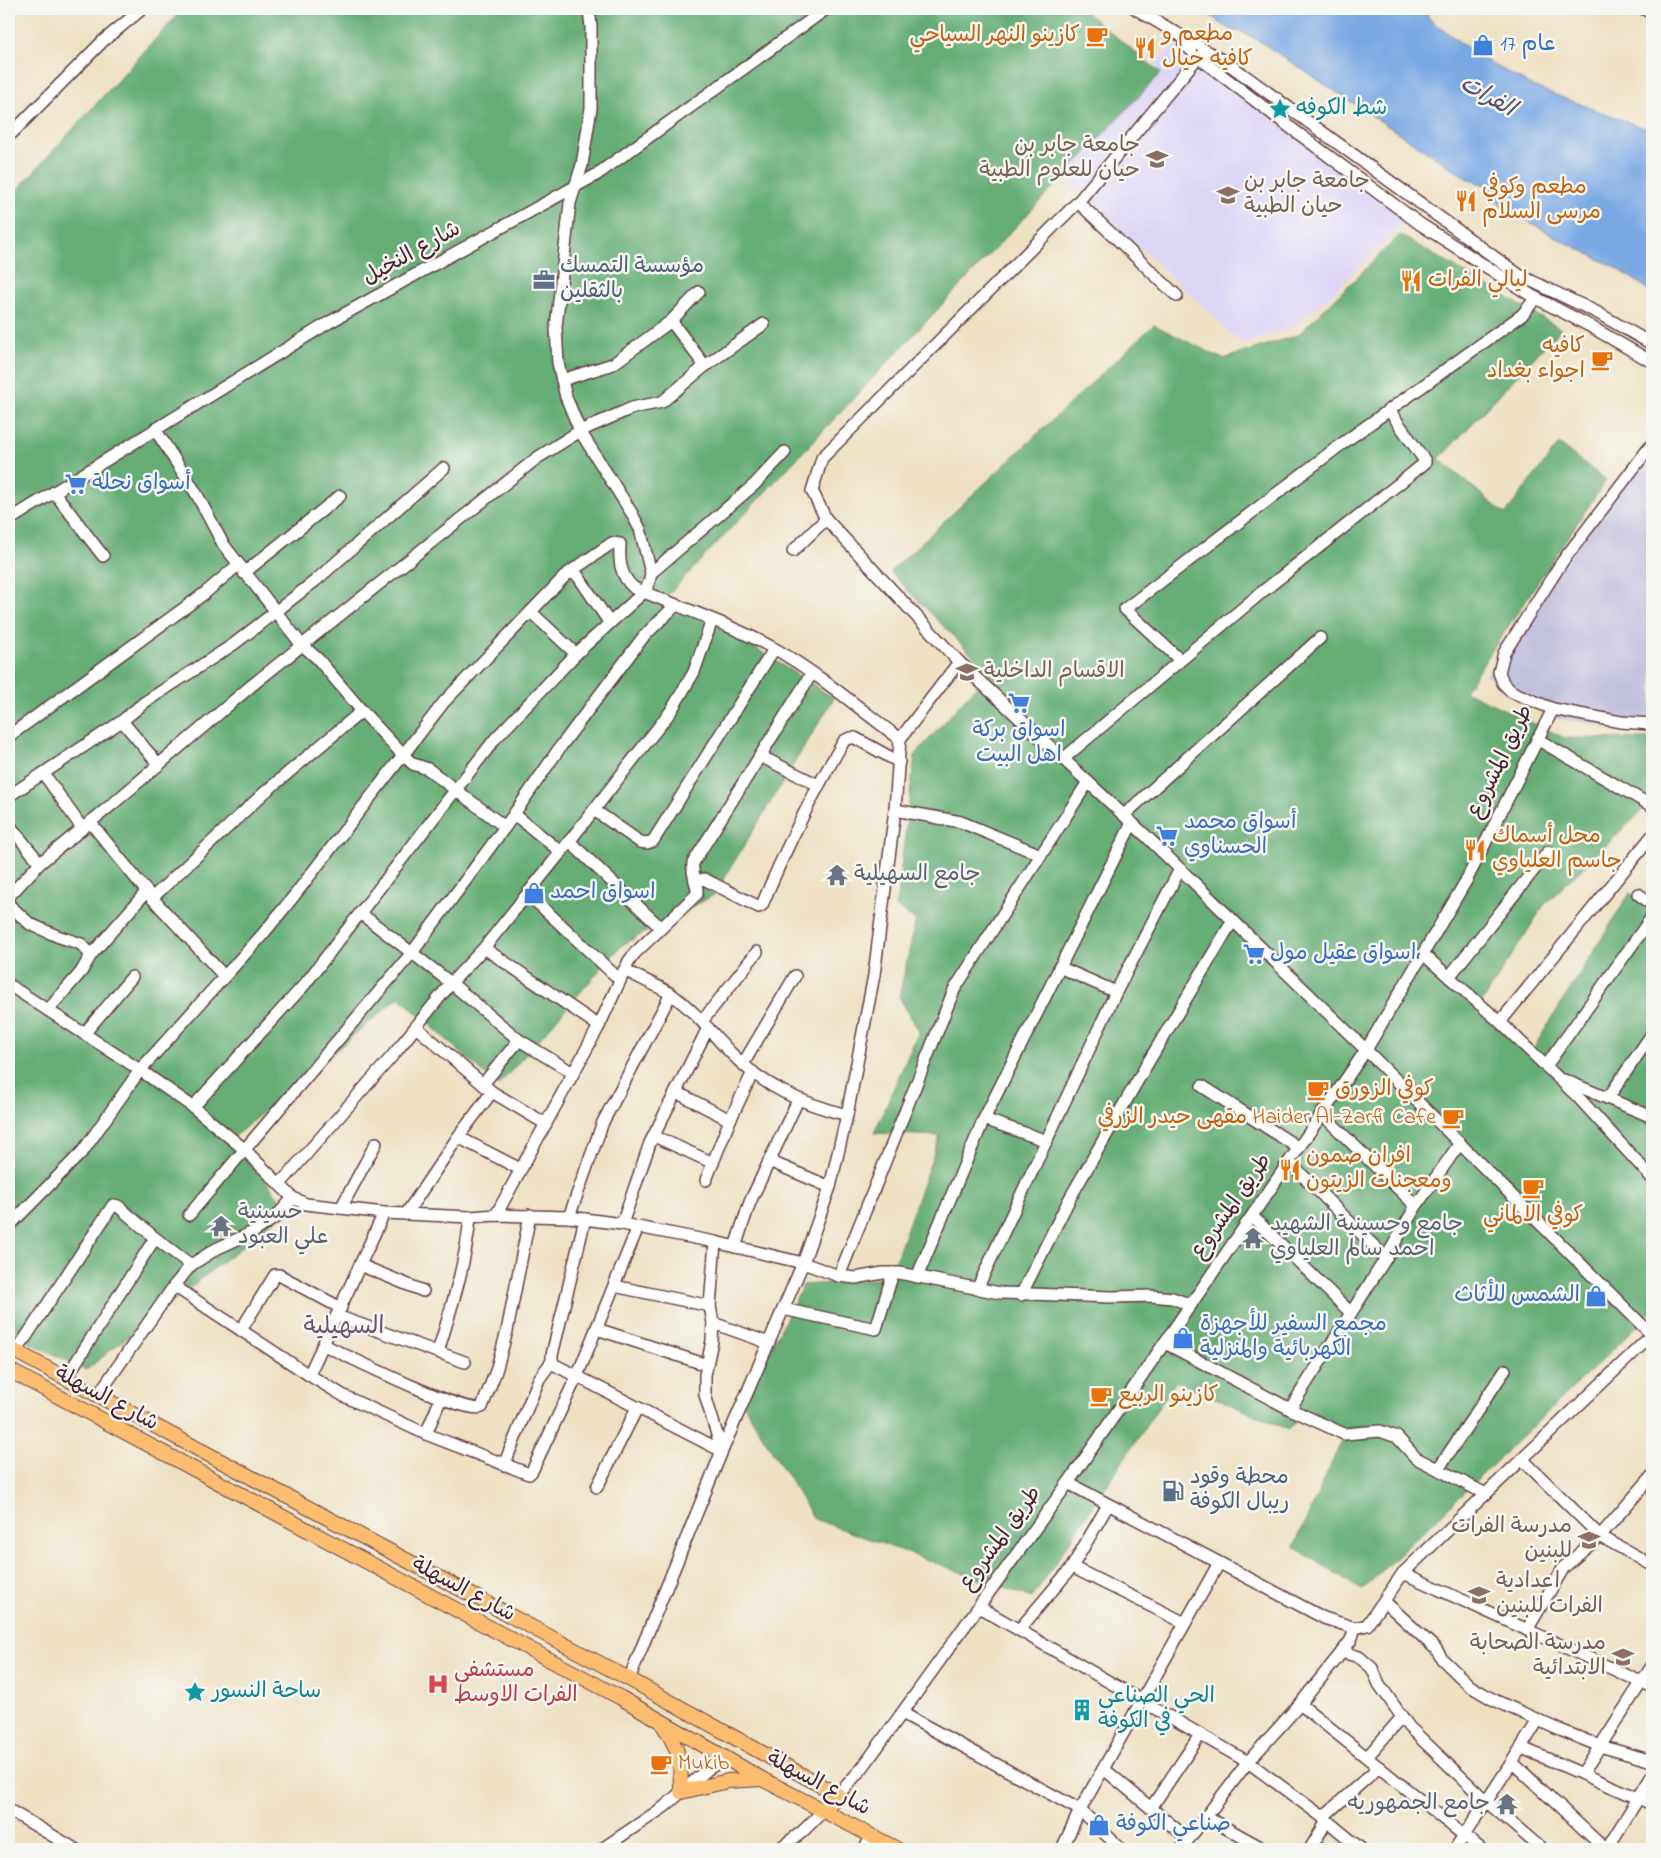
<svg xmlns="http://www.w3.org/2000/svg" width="1661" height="1858" font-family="'Indie Flower','Playpen Sans Arabic',sans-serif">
	<rect width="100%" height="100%" fill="#f6f6f2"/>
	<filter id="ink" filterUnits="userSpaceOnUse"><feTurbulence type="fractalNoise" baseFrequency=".02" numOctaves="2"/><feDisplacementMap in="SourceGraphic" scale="10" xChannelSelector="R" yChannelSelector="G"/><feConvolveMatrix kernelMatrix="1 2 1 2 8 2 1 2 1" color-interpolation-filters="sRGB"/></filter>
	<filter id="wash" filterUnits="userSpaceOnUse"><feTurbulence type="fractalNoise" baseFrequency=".0096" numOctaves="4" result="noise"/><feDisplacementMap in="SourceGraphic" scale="20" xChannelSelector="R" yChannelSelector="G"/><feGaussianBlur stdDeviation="1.12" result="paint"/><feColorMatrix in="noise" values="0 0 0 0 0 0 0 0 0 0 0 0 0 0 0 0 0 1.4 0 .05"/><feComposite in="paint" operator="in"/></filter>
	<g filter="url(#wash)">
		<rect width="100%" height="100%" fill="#eee1c2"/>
		<path fill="#ddd5f6" d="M1173 45 1406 220 1330 296 1293 327 1242 344 1058 170Z"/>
		<path fill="#c2c1dc" d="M1652 437V732L1558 719 1486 676Z"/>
		<g fill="#65ad75" stroke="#586650">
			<path d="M183 9H1082L1161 73 667 596 738 637 834 698 714 895 622 945 498 1086 399 997 234 1137 288 1210 86 1370 9 1333V199Z"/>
			<path d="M1400 235 1561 329 1439 459 1505 514 1559 444 1606 480 1465 691 1565 738 1652 739V801L1544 905 1476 1012 1531 1052 1630 893 1652 907V1312L1362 1590 1294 1547 1343 1438 1302 1413 1289 1430 1176 1381 1032 1598 814 1519 743 1404 803 1285 889 1278 940 1136 874 1133 919 1031 899 997 916 920 896 907 915 755 989 672 890 572 1154 325 1223 359 1298 335Z"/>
		</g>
		<path fill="#79a8e3" stroke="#626487" d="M1201 9H1425L1430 20 1480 57 1532 86 1652 131V295L1642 285 1618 269 1563 241 1500 205 1485 185 1468 179 1256 39 1241 32 1230 30Z"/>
	</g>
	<g filter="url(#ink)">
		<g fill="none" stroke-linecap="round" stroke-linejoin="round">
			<g stroke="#633c42" stroke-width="14">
				<g id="minor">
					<path d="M1136 9 1230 65 1519 275 1596 312 1652 344"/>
					<path d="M1644 9 1652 13"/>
					<path d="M1184 43 1198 57 1287 125 1420 224 1532 296 1588 325 1652 362"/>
					<path d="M9 136 103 41 142 9"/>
					<path d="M1078 202 1198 57"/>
					<path d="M1177 296 1078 202 822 458 812 491 826 519 959 662 1145 835 1366 1050 1652 1335"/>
					<path d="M671 321 705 366"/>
					<path d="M562 380 613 364 671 321 699 292"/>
					<path d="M155 429 196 493 223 544 301 644 318 659 362 711 403 755 413 764 428 769 505 827"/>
					<path d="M1652 444 1562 562 1504 653 1499 672 1503 683 1512 692 1553 709 1621 722 1652 724"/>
					<path d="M54 492 103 556"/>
					<path d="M9 520 328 323 596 175 826 9"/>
					<path d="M793 551 826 519"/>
					<path d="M244 573 340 496"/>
					<path d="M651 573 754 485 785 452"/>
					<path d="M567 574 612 543 620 544C619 561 620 576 634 588 682 608 732 625 777 650 820 675 860 709 900 739"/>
					<path d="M531 612 576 654"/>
					<path d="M1180 660 1125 609 1343 443 1522 315 1536 298"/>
					<path d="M122 721 159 765"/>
					<path d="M9 736 205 593 238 565"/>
					<path d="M1537 739 1652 806"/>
					<path d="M760 756 818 785"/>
					<path d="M1063 759 1262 592 1425 463V461L1389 410"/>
					<path d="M44 774 82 828"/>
					<path d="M9 796 122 721 145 702 234 644 315 581 444 468"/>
					<path d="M594 810 640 842 647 843 653 841 774 649"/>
					<path d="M895 810 961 822 1041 855"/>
					<path d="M514 814 561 852"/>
					<path d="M1124 815 1320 638"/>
					<path d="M90 822 152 898 224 976"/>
					<path d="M9 825 40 863"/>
					<path d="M570 842 661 928"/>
					<path d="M695 881 704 879 759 907 762 905C786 848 812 794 844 741L850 738H855L899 762"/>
					<path d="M528 894 620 980"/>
					<path d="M1638 894 1652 904"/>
					<path d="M9 896 40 863 115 802 251 686 537 458 580 431 632 408 662 402 705 366 764 324"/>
					<path d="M152 898 264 793 362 711"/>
					<path d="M9 905 30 924 57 936 81 944 91 955 81 972 48 1010"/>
					<path d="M360 913 451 983 519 1040 573 1073"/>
					<path d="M484 948 599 1026"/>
					<path d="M1423 954 1500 1022 1578 1097 1652 1178"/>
					<path d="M91 955 147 891"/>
					<path d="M1059 967 1116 992"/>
					<path d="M624 970C639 978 657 985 671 994 695 1011 709 1030 728 1050 762 1086 800 1103 847 1115"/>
					<path d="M1449 977 1548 852"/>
					<path d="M9 985 140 1070 193 1107 244 1149 293 1198 306 1204 384 1213 470 1217 496 1215 569 1217 622 1224 715 1242 803 1263 839 1276 855 1278 883 1273H899L1000 1293 1111 1297 1152 1296 1172 1298 1191 1305"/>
					<path d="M703 1020 757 952"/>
					<path d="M1500 1022 1652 836"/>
					<path d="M416 1027 492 1092 546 1124"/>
					<path d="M84 1034 132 977"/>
					<path d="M743 1064 795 976"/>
					<path d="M1546 1066 1652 917"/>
					<path d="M1564 1080 1652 1117"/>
					<path d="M483 1084 519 1040"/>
					<path d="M1202 1086 1299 1148"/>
					<path d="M676 1092 730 1120"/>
					<path d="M1608 1098 1652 1034"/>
					<path d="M193 1107 305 984 495 739 576 654 644 592 649 583 651 573 640 529 631 512 580 431 566 397 558 363 556 327 570 203 582 165 591 108V27L589 9"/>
					<path d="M1322 1114 1416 1206"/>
					<path d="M984 1119 1047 1141"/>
					<path d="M654 1136 713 1163"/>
					<path d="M458 1137 520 1169"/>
					<path d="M769 1161 830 1187"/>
					<path d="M1289 1162 1386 1258"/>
					<path d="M706 1180 730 1120 753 1072"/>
					<path d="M280 1184 394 1054 451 983 484 948 561 852 671 711 694 672 712 620"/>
					<path d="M341 1208 376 1143"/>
					<path d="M406 1214 458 1137 492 1092"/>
					<path d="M189 1215 411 954 505 827 561 746 644 636 676 605"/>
					<path d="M496 1215 599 1026 629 961 635 953 697 894C698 883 691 875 693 863L812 673"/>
					<path d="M1252 1216 1350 1312"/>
					<path d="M569 1217 603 1122 671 994"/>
					<path d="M622 1224 650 1143 708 1028"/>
					<path d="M9 1226 83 1151 140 1070 263 934 294 896 444 702 567 574 573 573 578 576 609 622"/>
					<path d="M715 1242 710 1306 713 1323 712 1341 705 1375V1395L722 1451"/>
					<path d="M735 1247 750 1202 798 1100"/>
					<path d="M360 1265 423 1291"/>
					<path d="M839 1276 954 990 1088 782"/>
					<path d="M917 1277 984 1119 1132 823"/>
					<path d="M174 1286 309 1375 344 1396 426 1434 529 1474 532 1471 577 1376 638 1227"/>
					<path d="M614 1286 710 1306"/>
					<path d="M977 1289 1116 992 1180 869"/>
					<path d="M1021 1295 1070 1198 1146 1066 1233 920"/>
					<path d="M783 1309 876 1329 893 1273"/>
					<path d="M337 1316 465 1362"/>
					<path d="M713 1323 769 1343"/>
					<path d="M597 1329 707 1365"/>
					<path d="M241 1330 275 1275H279L341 1308"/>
					<path d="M1165 1343 1290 1409 1344 1434 1380 1431 1397 1437 1416 1458 1486 1494"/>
					<path d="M324 1345C347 1356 467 1416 482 1407L496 1371 507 1331 530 1215"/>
					<path d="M16 1352 113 1205 118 1206 155 1238 191 1265"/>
					<path d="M438 1352C451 1308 466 1264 470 1217"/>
					<path d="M552 1361 555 1365 722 1451"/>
					<path d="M309 1375 384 1213"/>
					<path d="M66 1378 155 1238"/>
					<path d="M98 1395 174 1286 191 1265 216 1249 255 1231 276 1217 293 1198"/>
					<path d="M1290 1409 1386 1258 1416 1206 1460 1143"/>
					<path d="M426 1434 441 1398"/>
					<path d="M1522 1459 1600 1536 1652 1565"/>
					<path d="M504 1465 539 1379 552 1361V1355L585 1219"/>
					<path d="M1438 1469 1505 1370"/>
					<path d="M1068 1483 1324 1618 1355 1628 1367 1625 1403 1573 1652 1335"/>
					<path d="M597 1487 637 1408"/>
					<path d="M1108 1505 1072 1567 1185 1623"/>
					<path d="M1403 1573 1652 1687"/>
					<path d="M1384 1601 1436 1649 1442 1659 1470 1686 1492 1699 1560 1730 1600 1746 1652 1761"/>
					<path d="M979 1607 1248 1762 1320 1815 1361 1849"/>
					<path d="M1355 1628 1351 1640 1342 1652 1359 1657 1372 1668 1379 1684 1409 1727 1486 1801 1542 1849"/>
					<path d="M1019 1630 1072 1567"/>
					<path d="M1527 1630 1564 1567 1600 1536 1652 1476"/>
					<path d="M629 1679 722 1451 803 1263 830 1187 847 1115 874 975 895 810 900 739 959 662"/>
					<path d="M1300 1704 1481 1849"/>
					<path d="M902 1713 1080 1810 1121 1849"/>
					<path d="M1522 1748 1652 1804"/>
					<path d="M1367 1757 1402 1717"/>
					<path d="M1513 1763 1605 1849"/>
					<path d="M1104 1769 1188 1839"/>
					<path d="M1582 1774 1652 1666"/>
					<path d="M838 1795 863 1767 1068 1483 1366 1050 1466 881 1553 709"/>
					<path d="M1151 1808 1200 1735"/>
					<path d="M9 1810 75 1849"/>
					<path d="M1206 1817 1264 1849"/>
					<path d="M1323 1817 1379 1767"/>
					<path d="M602 1849 664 1807 708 1769 725 1758"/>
					<path d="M779 1849 802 1832 823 1811"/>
					<path d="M865 1849 871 1836"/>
					<path d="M1062 1849 1080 1810 1219 1563"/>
					<path d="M1181 1849 1248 1762 1300 1704 1342 1652"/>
					<path d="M1310 1849 1327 1821"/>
					<path d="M1455 1849C1483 1806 1512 1764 1538 1720"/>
					<path d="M1607 1849 1652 1776"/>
				</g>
			</g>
			<g stroke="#633c42" stroke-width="16">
				<g id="major">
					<path d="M9 1348 629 1679 838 1795 823 1811"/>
					<path d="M9 1370 621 1698 762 1779 897 1849"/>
					<path d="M663 1725C680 1750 681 1762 681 1792L728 1781 761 1779"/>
				</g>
			</g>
			<use href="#minor" stroke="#fff" stroke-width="11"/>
			<use href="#major" stroke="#fcbd6f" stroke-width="14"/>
		</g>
	</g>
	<defs>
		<g id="cafe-bare" transform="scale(1.725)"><path d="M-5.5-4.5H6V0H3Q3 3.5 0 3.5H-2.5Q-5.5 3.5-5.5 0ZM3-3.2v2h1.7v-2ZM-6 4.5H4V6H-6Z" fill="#e8710a" stroke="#f6f6f2" stroke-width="2.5" paint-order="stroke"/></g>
		<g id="shop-bare" transform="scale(1.725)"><path d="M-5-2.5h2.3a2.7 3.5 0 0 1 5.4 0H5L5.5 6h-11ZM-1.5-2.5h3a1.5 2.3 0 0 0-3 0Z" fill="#3f7fe0" stroke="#f6f6f2" stroke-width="2.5" paint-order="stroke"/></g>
		<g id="restaurant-bare" transform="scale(1.725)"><path d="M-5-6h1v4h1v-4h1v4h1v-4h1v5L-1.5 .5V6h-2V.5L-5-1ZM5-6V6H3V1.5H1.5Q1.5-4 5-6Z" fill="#e8710a" stroke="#f6f6f2" stroke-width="2.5" paint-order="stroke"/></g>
		<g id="sight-bare" transform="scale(1.725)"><path d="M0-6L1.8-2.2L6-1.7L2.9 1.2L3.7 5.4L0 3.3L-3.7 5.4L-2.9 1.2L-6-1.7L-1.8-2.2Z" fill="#0f9aa8" stroke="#f6f6f2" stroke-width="2.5" paint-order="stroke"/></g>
		<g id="university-bare" transform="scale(1.725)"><path d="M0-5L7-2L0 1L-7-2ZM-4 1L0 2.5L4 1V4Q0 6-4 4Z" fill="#8d6e63" stroke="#f6f6f2" stroke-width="2.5" paint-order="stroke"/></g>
		<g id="office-bare" transform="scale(1.725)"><path d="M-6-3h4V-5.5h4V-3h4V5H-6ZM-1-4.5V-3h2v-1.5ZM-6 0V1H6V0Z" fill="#5c6f8a" stroke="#f6f6f2" stroke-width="2.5" paint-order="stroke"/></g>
		<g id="supermarket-bare" transform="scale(1.725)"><path d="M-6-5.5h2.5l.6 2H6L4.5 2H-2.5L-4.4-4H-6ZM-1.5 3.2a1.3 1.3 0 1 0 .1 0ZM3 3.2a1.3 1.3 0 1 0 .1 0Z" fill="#3f7fe0" stroke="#f6f6f2" stroke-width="2.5" paint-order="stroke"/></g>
		<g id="temple-bare" transform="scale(1.725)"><path d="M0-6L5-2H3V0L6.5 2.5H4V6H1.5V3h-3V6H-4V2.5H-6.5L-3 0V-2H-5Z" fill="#6b7280" stroke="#f6f6f2" stroke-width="2.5" paint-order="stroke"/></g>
		<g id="fuel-bare" transform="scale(1.725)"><path d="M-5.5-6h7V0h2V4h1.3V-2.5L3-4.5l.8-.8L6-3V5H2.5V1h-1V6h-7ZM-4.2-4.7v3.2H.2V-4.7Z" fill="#5c6f8a" stroke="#f6f6f2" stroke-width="2.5" paint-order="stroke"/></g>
		<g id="school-bare" transform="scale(1.725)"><path d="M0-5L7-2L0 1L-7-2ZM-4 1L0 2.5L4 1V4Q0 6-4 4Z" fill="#8d6e63" stroke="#f6f6f2" stroke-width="2.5" paint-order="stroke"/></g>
		<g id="hospital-bare" transform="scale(1.725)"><path d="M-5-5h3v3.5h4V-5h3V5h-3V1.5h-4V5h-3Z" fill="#e0444e" stroke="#f6f6f2" stroke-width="2.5" paint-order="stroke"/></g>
		<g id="building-bare" transform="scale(1.725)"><path d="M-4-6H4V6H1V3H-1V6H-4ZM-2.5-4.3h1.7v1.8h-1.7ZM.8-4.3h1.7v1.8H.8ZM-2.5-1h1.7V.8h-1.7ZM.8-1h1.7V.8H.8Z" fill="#0f9aa8" stroke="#f6f6f2" stroke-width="2.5" paint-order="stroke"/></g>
	</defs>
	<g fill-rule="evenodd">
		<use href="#cafe-bare" x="1097" y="36"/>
		<use href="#shop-bare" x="1483" y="45"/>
		<use href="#restaurant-bare" x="1145" y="48"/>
		<use href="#sight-bare" x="1280" y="109"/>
		<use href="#university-bare" x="1157" y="159"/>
		<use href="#university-bare" x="1228" y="195"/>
		<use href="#restaurant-bare" x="1466" y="201"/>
		<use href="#office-bare" x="544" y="280"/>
		<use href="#restaurant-bare" x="1411" y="281"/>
		<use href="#cafe-bare" x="1602" y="360"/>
		<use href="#supermarket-bare" x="76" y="484"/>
		<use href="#university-bare" x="967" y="672"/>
		<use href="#supermarket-bare" x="1019" y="703"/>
		<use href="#supermarket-bare" x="1167" y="836"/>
		<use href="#restaurant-bare" x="1475" y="850"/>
		<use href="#temple-bare" x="837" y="875"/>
		<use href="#shop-bare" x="534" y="893"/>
		<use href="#supermarket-bare" x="1254" y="954"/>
		<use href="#cafe-bare" x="1318" y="1090"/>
		<use href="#cafe-bare" x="1453" y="1118"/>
		<use href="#restaurant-bare" x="1290" y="1170"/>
		<use href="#cafe-bare" x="1533" y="1188"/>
		<use href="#temple-bare" x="221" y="1226"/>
		<use href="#temple-bare" x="1253" y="1238"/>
		<use href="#shop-bare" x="1596" y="1296"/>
		<use href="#shop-bare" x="1183" y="1338"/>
		<use href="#cafe-bare" x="1101" y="1396"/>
		<use href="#fuel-bare" x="1173" y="1491"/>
		<use href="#school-bare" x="1589" y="1540"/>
		<use href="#school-bare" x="1479" y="1595"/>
		<use href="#school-bare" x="1623" y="1657"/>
		<use href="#hospital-bare" x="438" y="1684"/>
		<use href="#sight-bare" x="195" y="1692"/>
		<use href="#building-bare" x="1082" y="1710"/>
		<use href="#cafe-bare" x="661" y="1764"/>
		<use href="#temple-bare" x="1507" y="1804"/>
		<use href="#shop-bare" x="1099" y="1825"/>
	</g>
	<g text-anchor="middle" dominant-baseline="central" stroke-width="5" stroke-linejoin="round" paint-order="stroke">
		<g font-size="22" fill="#c56008" stroke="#f6f6f2" text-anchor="start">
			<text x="1162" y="35">مطعم و<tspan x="1162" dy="25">كافيه خيال</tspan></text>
			<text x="1080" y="36" text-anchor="end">كازينو النهر السياحي</text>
			<text x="1482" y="188">مطعم وكوفي<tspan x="1482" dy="25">مرسى السلام</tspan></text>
			<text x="1428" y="281">ليالي الفرات</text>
			<text x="1585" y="347" text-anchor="end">كافيه<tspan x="1585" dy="25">اجواء بغداد</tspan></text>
			<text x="1492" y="837">محل أسماك<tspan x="1492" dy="25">جاسم العلياوي</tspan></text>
			<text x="1335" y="1090">كوفي الزورق</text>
			<text x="1436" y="1118" text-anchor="end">مقهى حيدر الزرفي Haider Al-Zarfi Cafe</text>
			<text x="1306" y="1157">افران صمون<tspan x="1306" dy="25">ومعجنات الزيتون</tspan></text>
			<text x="1533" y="1216" text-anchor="middle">كوفي الالماني</text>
			<text x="1118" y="1396">كازينو الربيع</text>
			<text x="678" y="1764">Mukib</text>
		</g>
		<g font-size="22" fill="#366cbe" stroke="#f6f6f2" text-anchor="start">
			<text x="1500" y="45">17 عام</text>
			<text x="92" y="484">أسواق نحلة</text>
			<text x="1019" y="731" text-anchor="middle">اسواق بركة<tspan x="1019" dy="25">اهل البيت</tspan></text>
			<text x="1184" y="823">أسواق محمد<tspan x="1184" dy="25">الحسناوي</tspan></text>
			<text x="550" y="893">اسواق احمد</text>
			<text x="1270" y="954">اسواق عقيل مول،</text>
			<text x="1580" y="1296" text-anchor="end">الشمس للأثاث</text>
			<text x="1200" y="1325">مجمع السفير للأجهزة<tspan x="1200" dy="25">الكهربائية والمنزلية</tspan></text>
			<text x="1116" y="1825">صناعي الكوفة</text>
		</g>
		<g font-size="22" fill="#0d838f" stroke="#f6f6f2" text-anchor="start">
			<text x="1296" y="109">شط الكوفه</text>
			<text x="212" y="1692">ساحة النسور</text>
			<text x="1098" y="1697">الحي الصناعي<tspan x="1098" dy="25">في الكوفة</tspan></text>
		</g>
		<g font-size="22" fill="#785e54" stroke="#f6f6f2" text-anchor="end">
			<text x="1140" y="146">جامعة جابر بن<tspan x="1140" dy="25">حيان للعلوم الطبية</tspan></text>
			<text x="1244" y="182" text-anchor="start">جامعة جابر بن<tspan x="1244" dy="25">حيان الطبية</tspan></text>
			<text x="984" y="672" text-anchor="start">الاقسام الداخلية</text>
			<text x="1572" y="1527">مدرسة الفرات<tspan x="1572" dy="25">للبنين</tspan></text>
			<text x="1496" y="1582" text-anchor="start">اعدادية<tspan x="1496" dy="25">الفرات للبنين</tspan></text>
			<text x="1606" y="1644">مدرسة الصحابة<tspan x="1606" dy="25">الابتدائية</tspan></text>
		</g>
		<g font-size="22" fill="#4a1f2b" stroke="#f6f6f2">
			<text transform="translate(412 254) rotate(-29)">شارع النخيل</text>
			<text transform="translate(1501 762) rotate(-64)">طريق المشروع</text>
			<text transform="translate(1232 1207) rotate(-55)">طريق المشروع</text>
			<text transform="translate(106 1399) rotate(28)">شارع السهلة</text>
			<text transform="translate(1001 1539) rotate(-54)">طريق المشروع</text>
			<text transform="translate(463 1590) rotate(28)">شارع السهلة</text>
			<text transform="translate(818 1784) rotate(28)">شارع السهلة</text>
		</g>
		<g font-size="22" fill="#4e5e75" stroke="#f6f6f2" text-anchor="start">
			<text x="560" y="267">مؤسسة التمسك<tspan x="560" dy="25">بالثقلين</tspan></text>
			<text x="1190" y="1478">محطة وقود<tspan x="1190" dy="25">ريبال الكوفة</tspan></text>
		</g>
		<g font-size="22" fill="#5b616d" stroke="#f6f6f2" text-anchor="start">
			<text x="854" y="875">جامع السهيلية</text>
			<text x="238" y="1213">حسينية<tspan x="238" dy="25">علي العبود</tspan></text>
			<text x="1270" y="1225">جامع وحسينية الشهيد<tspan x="1270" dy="25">احمد سالم العلياوي</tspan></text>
			<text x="1490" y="1804" text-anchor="end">جامع الجمهوريه</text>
		</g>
		<g font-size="22" fill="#be3a42" stroke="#f6f6f2" text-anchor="start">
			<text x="454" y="1671">مستشفى<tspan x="454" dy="25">الفرات الاوسط</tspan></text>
		</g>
		<g font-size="24" font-style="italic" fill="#5a4f6b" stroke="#f6f6f2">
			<text transform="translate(1487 97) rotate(30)">الفرات</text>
		</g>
		<g font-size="24" fill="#724e6e" stroke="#f6f6f2">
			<text x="344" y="1327">السهيلية</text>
		</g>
	</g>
	<rect width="1661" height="1858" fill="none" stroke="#f6f6f2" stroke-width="30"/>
</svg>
